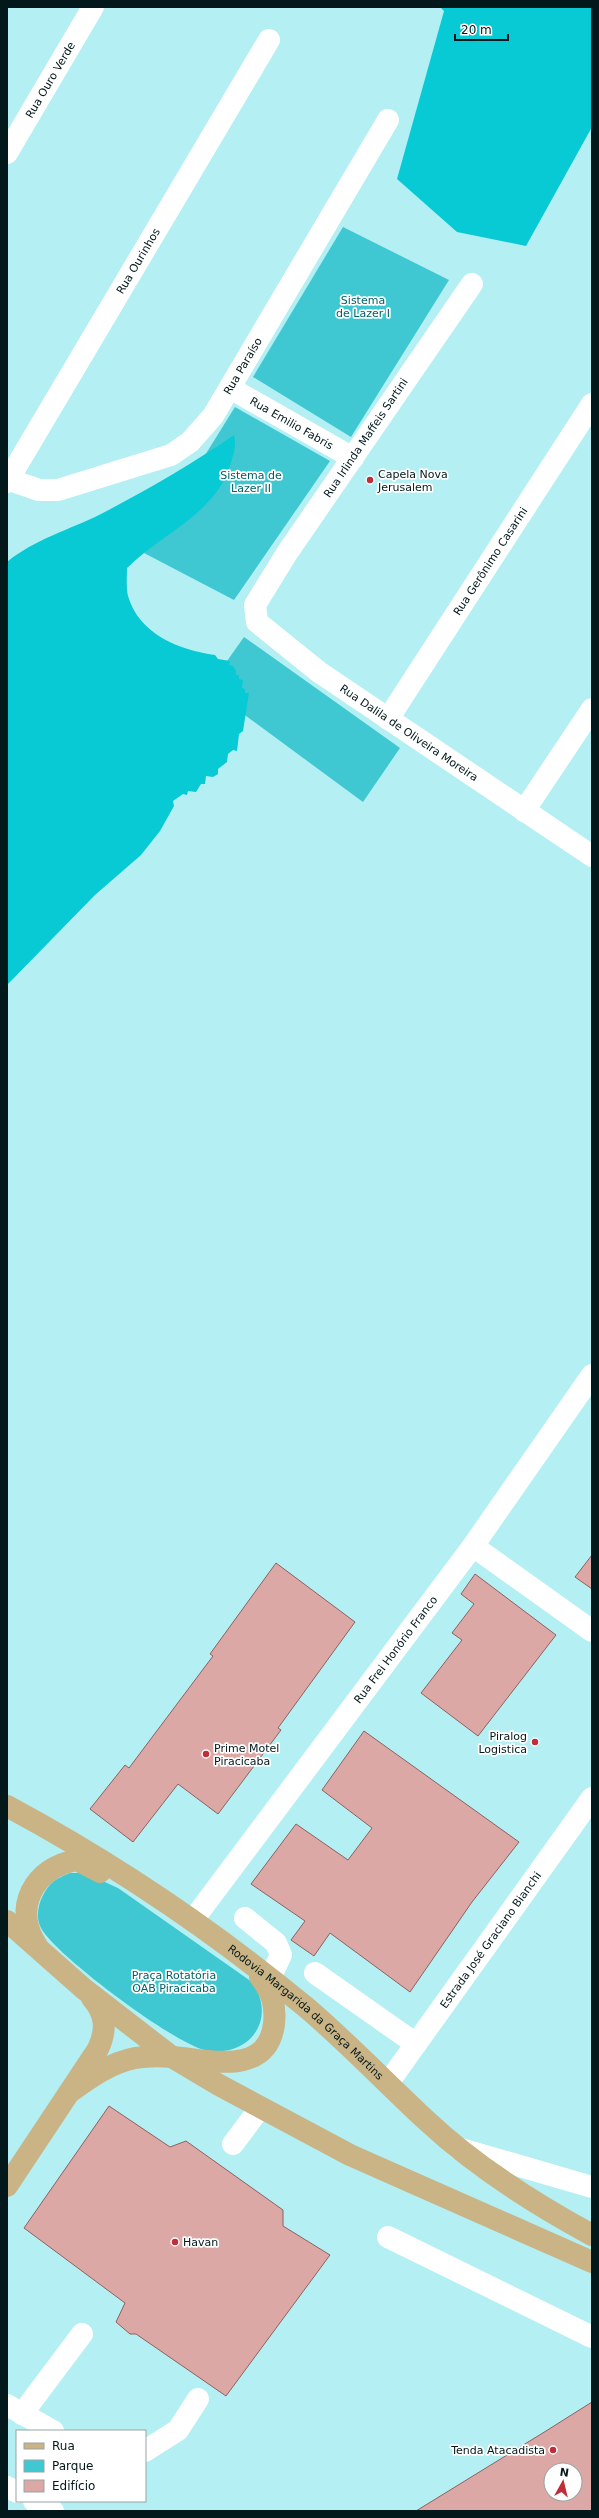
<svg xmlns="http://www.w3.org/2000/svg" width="599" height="2518" font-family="'DejaVu Sans',sans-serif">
	<rect width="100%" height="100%" fill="#b3eff3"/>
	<g fill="#3fc8d2">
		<path d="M343 227 449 280 351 437 253 377Z"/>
		<path d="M235 407 330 461 234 600 144 553Z"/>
		<path d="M244 637 400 748 363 802 208 688Z"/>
		<path d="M70 1873H85L118 1888 252 1982C278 2019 249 2059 205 2050 175 2044 55 1955 41 1928 33 1913 42 1891 54 1881 58 1878 65 1875 70 1873Z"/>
	</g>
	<g fill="#08cad5">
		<path d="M440 7H592V127L526 246 457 232 397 179 444 11Z"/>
		<path d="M234 435C236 444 235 450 232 459 219 513 163 532 127 568 127 576 126 587 128 596 139 634 179 650 215 655L218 659 230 661 229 665 233 666 236 671V675H239V679L243 680 242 688 245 689V693H249L243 731 239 734 237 751 233 750 228 754 227 762 218 769V774L213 777 206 776 205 784H201L196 792 188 791 187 795 183 794 173 801 174 806 160 831 141 855 95 895 7 985V562C35 539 69 530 101 514 147 490 192 464 234 435Z"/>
	</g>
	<g fill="#dba8a6" stroke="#8f615f" fill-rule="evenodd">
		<path d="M592 1555V1589L575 1577Z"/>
		<path d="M276 1563 355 1622 278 1728 281 1730 218 1814 178 1784 133 1842 90 1809 125 1765 129 1768 213 1656 210 1654Z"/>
		<path d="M475 1574 556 1635 478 1736 421 1693 462 1640 452 1633 474 1604 461 1594Z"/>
		<path d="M364 1731 519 1842 472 1902 410 1992 330 1933 314 1956 291 1940 305 1921 251 1884 296 1824 348 1860 372 1828 322 1790Z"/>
		<path d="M109 2106 170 2147 186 2141 283 2210V2226L330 2255 226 2396 136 2334H130L116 2322 125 2303 24 2228Z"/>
		<path d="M592 2402V2511H416L546 2431ZM551 2470H575V2494H551Z"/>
	</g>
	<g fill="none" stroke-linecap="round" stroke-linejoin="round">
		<g stroke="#fff" stroke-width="22">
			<path id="s1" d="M7 153 93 7"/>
			<path id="s2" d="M472 284 287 553 255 605 257 622 319 672 592 856"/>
			<path id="s3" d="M230 388 353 458"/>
			<path id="s4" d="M7 479 39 490H58L171 455 190 442 213 416 388 120"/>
			<path id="s5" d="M7 482 269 40"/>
			<path id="s6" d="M388 719 592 404"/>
			<path d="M524 811 592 709"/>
			<path d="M473 1546 592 1631"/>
			<path d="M245 1918 276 1943 281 1955 269 1980"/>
			<path id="s7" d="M193 1920 473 1546 592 1375"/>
			<path d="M315 1973 416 2044"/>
			<path id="s8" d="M388 2083 592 1798"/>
			<path d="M233 2144 260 2108"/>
			<path d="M458 2148 592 2187"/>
			<path d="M388 2237 592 2337"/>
			<path d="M7 2405 53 2431"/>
			<path d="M22 2414 82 2334"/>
			<path d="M145 2451 178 2430 198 2399"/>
			<path d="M7 2487 17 2492"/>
			<path d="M34 2501 53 2511"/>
		</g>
		<g stroke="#cab385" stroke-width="22">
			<path id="s9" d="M7 1806C113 1863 214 1931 307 2008 349 2044 387 2084 427 2121 476 2167 533 2203 592 2235"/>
			<path d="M7 1921 84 1989 172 2057 219 2085 350 2155 592 2262"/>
			<path d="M37 1946C12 1908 34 1867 77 1860L100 1872"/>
			<path d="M70 2092C91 2077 110 2063 135 2058 147 2056 160 2056 172 2057 206 2059 267 2078 274 2024 276 2005 272 1992 260 1977"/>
			<path d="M7 2186 98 2049C107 2030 106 2014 92 1998"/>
		</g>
	</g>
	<g fill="#bf2e39" stroke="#fff" stroke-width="1.5">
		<circle cx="370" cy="480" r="4"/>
		<circle cx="535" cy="1742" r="4"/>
		<circle cx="206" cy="1754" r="4"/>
		<circle cx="175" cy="2242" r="4"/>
		<circle cx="553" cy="2450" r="4"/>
	</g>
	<g text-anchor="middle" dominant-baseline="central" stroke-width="3.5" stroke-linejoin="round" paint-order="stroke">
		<g font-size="11" fill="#02181a" stroke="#fff">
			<text stroke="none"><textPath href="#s1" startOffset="85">Rua Ouro Verde</textPath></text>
			<text stroke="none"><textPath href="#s5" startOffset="257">Rua Ourinhos</textPath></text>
			<text stroke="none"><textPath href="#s4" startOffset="287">Rua Paraíso</textPath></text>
			<text stroke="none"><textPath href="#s3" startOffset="71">Rua Emilio Fabris</textPath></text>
			<text transform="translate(366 438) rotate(-56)">Rua Irlinda Maffeis Sartini</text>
			<text stroke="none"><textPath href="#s6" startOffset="188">Rua Gerônimo Casarini</textPath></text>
			<text stroke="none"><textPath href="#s2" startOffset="593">Rua Dalila de Oliveira Moreira</textPath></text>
			<text stroke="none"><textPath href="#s7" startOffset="338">Rua Frei Honório Franco</textPath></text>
			<text stroke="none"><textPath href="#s8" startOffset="176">Estrada José Graciano Bianchi</textPath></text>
			<text stroke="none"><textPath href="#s9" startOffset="364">Rodovia Margarida da Graça Martins</textPath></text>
		</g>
		<g font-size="11" fill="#006167" stroke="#fff">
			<text x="363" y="300">Sistema<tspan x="363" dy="13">de Lazer I</tspan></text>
			<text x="251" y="475">Sistema de<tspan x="251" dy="13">Lazer II</tspan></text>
			<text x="174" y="1975">Praça Rotatória<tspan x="174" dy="13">OAB Piracicaba</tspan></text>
		</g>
		<g font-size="11" fill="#02181a" stroke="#fff" text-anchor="start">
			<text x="378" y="474">Capela Nova<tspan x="378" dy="13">Jerusalem</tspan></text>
			<text x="527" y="1736" text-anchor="end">Piralog<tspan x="527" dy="13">Logistica</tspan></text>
			<text x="214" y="1748">Prime Motel<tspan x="214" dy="13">Piracicaba</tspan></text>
			<text x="183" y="2242">Havan</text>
			<text x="545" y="2450" text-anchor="end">Tenda Atacadista</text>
		</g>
	</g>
	<rect width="599" height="2518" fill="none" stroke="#02181a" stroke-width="16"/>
	<rect x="16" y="2430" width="130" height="72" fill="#ffffff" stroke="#9aa3a3"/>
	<rect x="24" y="2443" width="20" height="6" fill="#cab385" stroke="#9aa3a3"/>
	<text x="52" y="2450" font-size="12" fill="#02181a">Rua</text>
	<rect x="24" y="2460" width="20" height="12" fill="#3fc8d2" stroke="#9aa3a3"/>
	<text x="52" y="2470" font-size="12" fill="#02181a">Parque</text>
	<rect x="24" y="2480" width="20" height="12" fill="#dba8a6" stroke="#9aa3a3"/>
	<text x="52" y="2490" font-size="12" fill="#02181a">Edifício</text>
	<g transform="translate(563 2482) rotate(8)"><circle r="19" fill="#ffffff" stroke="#9aa3a3"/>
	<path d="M0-3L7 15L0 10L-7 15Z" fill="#bf2e39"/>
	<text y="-6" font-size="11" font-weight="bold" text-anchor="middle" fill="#02181a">N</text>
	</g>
	<path d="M455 34v6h53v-6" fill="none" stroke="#02181a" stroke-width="2"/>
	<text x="461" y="34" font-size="12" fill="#02181a" stroke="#ffffff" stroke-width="3" paint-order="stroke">20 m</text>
</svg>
